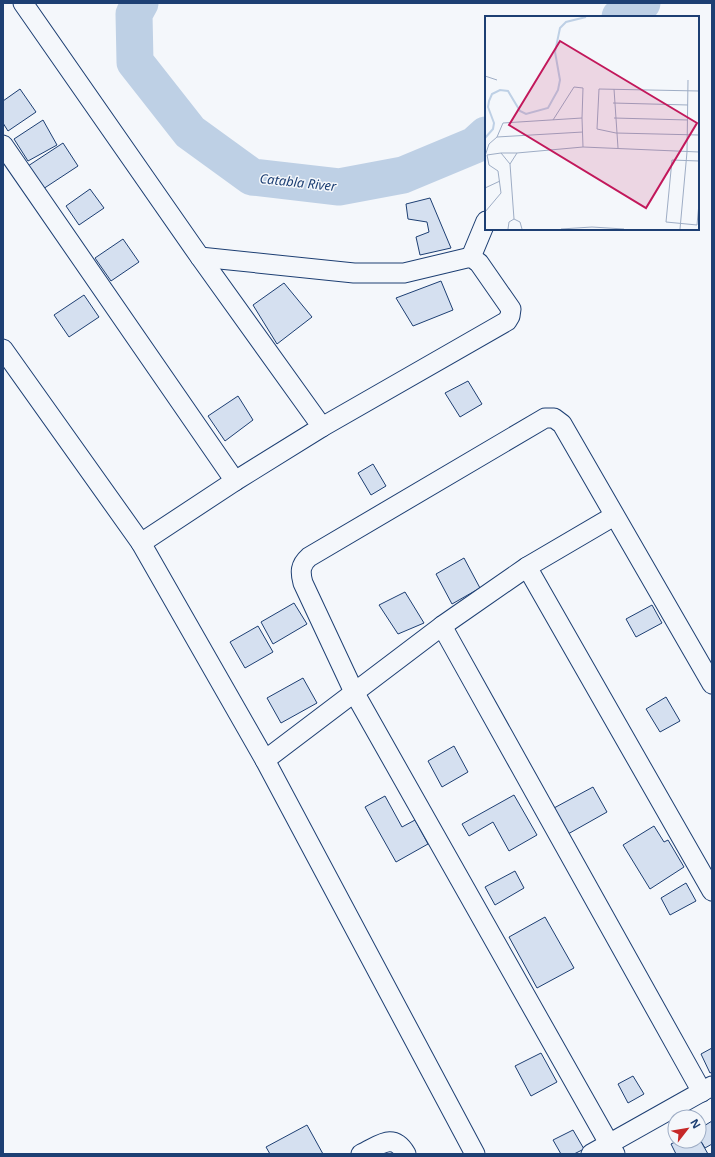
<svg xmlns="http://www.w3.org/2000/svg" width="715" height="1157" font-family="'Noto Sans',sans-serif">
	<rect width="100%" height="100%" fill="#f4f7fb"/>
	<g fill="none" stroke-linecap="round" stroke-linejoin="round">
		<g stroke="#bed0e5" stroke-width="37">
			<path d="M140 3 134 14 135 62 190 132 252 177 339 187 403 175 475 145 486 135"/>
			<path d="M620 17 628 10 642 3"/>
		</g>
	</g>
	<g fill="#d5e0f0" stroke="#1d3f73">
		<path d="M20 89 36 112 8 131 3 123V101Z"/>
		<path d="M43 120 57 145 28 161 14 139Z"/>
		<path d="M63 143 78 166 43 189 28 166Z"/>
		<path d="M90 189 104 208 79 225 66 206Z"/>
		<path d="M430 198 451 248 420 255 416 237 429 232 427 222 408 219 406 204Z"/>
		<path d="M123 239 139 262 111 281 95 258Z"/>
		<path d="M441 281 453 310 413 326 396 298Z"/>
		<path d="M284 283 312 317 277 344 253 305Z"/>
		<path d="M84 295 99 317 69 337 54 315Z"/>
		<path d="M468 381 482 404 460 417 445 393Z"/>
		<path d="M238 396 253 420 225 441 208 416Z"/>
		<path d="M373 464 386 486 371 495 358 473Z"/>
		<path d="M464 558 480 588 452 604 436 574Z"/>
		<path d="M405 592 424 623 398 634 379 605Z"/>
		<path d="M294 603 307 624 273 644 261 622Z"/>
		<path d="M652 605 662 623 636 637 626 619Z"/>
		<path d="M258 626 273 652 245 668 230 642Z"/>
		<path d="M303 678 317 703 281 723 267 698Z"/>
		<path d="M666 697 680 721 660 732 646 709Z"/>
		<path d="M454 746 468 772 442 787 428 761Z"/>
		<path d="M593 787 607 812 568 834 554 808Z"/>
		<path d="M514 795 537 835 509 851 493 822 469 836 462 824Z"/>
		<path d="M385 796 402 827 415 820 428 844 396 862 365 807Z"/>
		<path d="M654 826 664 842 668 840 684 867 650 889 623 845Z"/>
		<path d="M515 871 524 888 495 905 485 887Z"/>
		<path d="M686 883 696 901 670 915 661 898Z"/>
		<path d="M545 917 574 968 537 988 509 937Z"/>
		<path d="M712 1048V1072L710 1073 701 1054Z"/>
		<path d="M541 1053 557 1082 531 1096 515 1066Z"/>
		<path d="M633 1076 644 1094 628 1103 618 1084Z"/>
		<path d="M712 1121V1144L705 1148 699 1138V1129Z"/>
		<path d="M307 1125 323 1154H270L266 1147Z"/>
		<path d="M573 1130 584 1149 574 1154H561L553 1140Z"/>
		<path d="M699 1138 708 1154H676L671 1144 677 1141H699Z"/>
	</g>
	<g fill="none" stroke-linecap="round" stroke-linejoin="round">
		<g stroke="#1d3f73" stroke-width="21">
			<g id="street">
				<path d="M3 145 235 481"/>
				<path d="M200 257 354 273H404L471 257 479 263 511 309 510 316 507 321 322 427"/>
				<path d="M471 257 486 221"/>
				<path d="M3 349 141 543 235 481 322 427 200 257 23 3"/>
				<path d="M141 543 265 760 475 1154"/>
				<path d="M527 567 712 891"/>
				<path d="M442 626 702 1092"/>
				<path d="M265 760 442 626 527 567 614 516"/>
				<path d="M361 1154C379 1146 393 1131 406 1154"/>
				<path d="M591 1154 712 1086"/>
				<path d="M615 1154 354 692 303 583C300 572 300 565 309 557L545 418H554L562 424 712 684"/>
			</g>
		</g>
		<use href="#street" stroke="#f4f7fb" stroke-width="19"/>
	</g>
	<g text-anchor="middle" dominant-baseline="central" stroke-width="3" stroke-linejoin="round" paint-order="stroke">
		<g font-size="13" font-style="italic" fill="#1d3f73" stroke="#f4f7fb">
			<text transform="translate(298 182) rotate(6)">Catabla River</text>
		</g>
	</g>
	<g transform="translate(485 16)">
		<rect width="214" height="214" fill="#f4f7fb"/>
		<path fill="none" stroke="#bed0e5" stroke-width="2" d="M0 122 8 113 9 107 3 91 4 85 7 78 15 74 23 75 35 95 41 98 63 92 73 74 75 64 70 36 75 12 81 6 101 1"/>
		<path fill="none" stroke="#9eadc5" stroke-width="1" d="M0 60 12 64M129 73 133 132M214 75 114 73 112 113 131 117 214 119M128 87 203 89M129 102 203 104M68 104 89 71 98 72 97 102M12 121 98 116M98 131 214 136M16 137H32M0 140 4 128 12 121 18 107 97 102 98 131 32 137 25 148 29 203M214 145 187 144 181 206 212 209 214 187M0 172 15 165M0 196 16 177 13 155 4 149 2 139 16 137 25 148M23 213 24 206 29 203 35 206 37 213M76 213 107 211 139 213M195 213 202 136 203 64"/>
		<path fill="#c2185b" fill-opacity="0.15" stroke="#c2185b" stroke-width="2" d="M75 25 212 107 161 192 24 109Z"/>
		<rect width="214" height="214" fill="none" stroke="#1d3f73" stroke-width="2"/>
	</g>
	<rect width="715" height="1157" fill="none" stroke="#1d3f73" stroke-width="8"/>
	<g transform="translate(687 1129) rotate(59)"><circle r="19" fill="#f4f7fb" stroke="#9eadc5"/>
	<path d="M0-3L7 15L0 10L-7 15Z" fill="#c62828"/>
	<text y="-6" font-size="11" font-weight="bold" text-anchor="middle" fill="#1d3f73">N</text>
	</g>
</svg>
